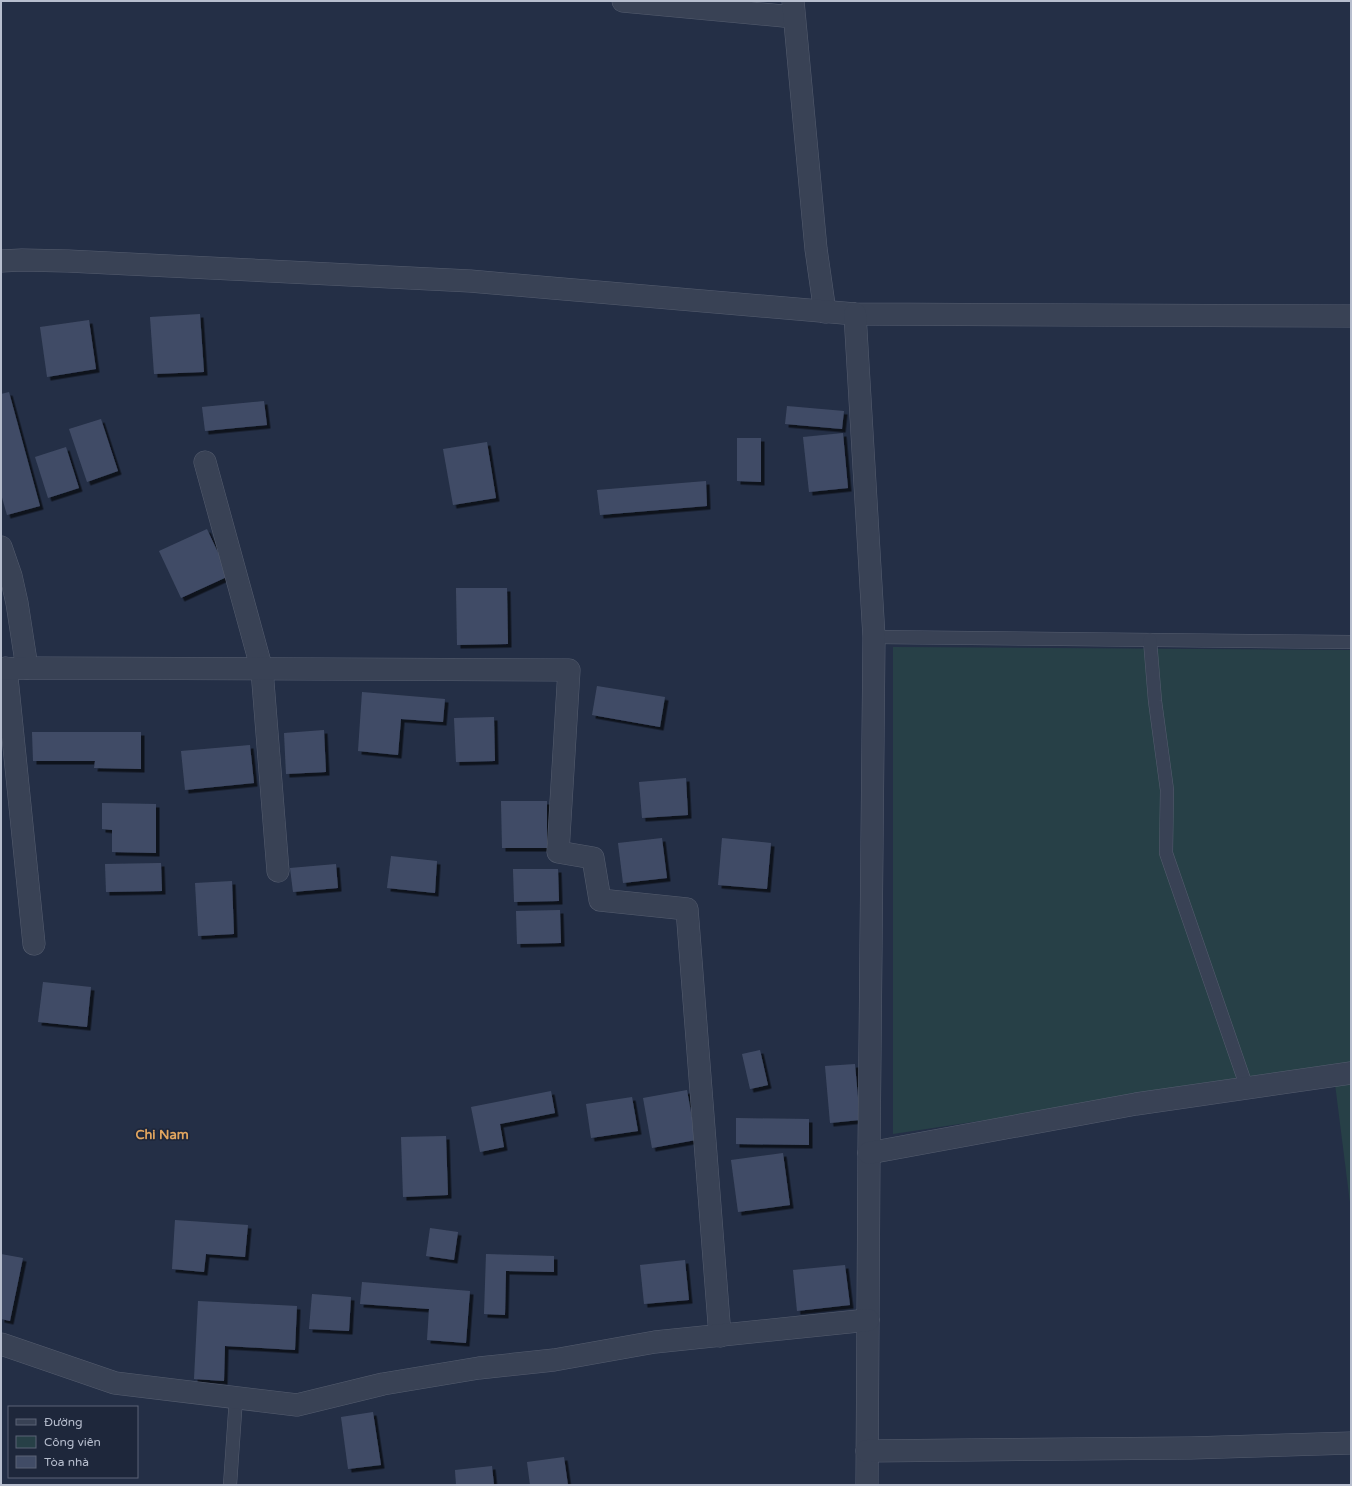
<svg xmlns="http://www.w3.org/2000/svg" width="1352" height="1486" font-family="'Varela Round',sans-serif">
	<defs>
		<filter id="shadow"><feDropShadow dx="3.5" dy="3.5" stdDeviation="0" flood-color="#0009"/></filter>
	</defs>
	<rect width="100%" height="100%" fill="#242f46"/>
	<path fill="#274047" d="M893 647 1351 650V1211L1333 1068 893 1134Z"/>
	<g fill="#414c66" filter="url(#shadow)">
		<path d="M200 314 204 372 154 374 150 317Z"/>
		<path d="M89 320 96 369 47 377 40 327Z"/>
		<path d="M9 392 40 506 7 515 1 494V394Z"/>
		<path d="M264 401 267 425 205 431 202 407Z"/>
		<path d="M787 406 844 411 842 429 785 424Z"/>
		<path d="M101 419 118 471 87 482 69 429Z"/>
		<path d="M843 433 848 488 809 492 803 437Z"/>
		<path d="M737 438H761V482L737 481Z"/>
		<path d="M487 442 496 498 453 505 443 449Z"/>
		<path d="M66 447 79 488 48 498 35 457Z"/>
		<path d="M706 481 707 506 600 515 597 490Z"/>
		<path d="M207 529 229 576 181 598 159 551Z"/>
		<path d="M456 588H507L508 644 457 645Z"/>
		<path d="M597 686 665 697 660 727 592 715Z"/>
		<path d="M362 692 445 699 443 722 401 719 398 755 358 751Z"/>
		<path d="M494 717 495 761 456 762 454 718Z"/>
		<path d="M324 730 326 772 286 774 284 733Z"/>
		<path d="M32 732H141V769L94 768 95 761H33Z"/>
		<path d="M250 745 254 783 185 790 181 751Z"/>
		<path d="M686 778 688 815 642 818 639 782Z"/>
		<path d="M501 801H547V848H502Z"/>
		<path d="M102 803 156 804V853L112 852V830L102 829Z"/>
		<path d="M662 838 667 878 623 883 618 843Z"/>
		<path d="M722 838 771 843 767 889 718 885Z"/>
		<path d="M391 856 437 861 435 893 387 888Z"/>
		<path d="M161 863 162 891 106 892 105 864Z"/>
		<path d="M336 864 338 888 293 892 290 868Z"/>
		<path d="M513 869H558L559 901 514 902Z"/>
		<path d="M232 881 234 934 198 936 195 883Z"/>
		<path d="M560 910 561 943 517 944 516 911Z"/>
		<path d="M43 982 91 987 87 1027 38 1022Z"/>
		<path d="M760 1050 768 1085 750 1089 742 1054Z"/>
		<path d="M855 1064 860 1120 830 1123 825 1066Z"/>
		<path d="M687 1090 696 1140 652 1148 643 1098Z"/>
		<path d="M551 1091 555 1113 500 1124 504 1147 480 1152 471 1107Z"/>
		<path d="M632 1097 638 1131 591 1138 586 1104Z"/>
		<path d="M736 1118 809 1119V1145L736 1144Z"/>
		<path d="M446 1136 448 1195 403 1197 401 1137Z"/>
		<path d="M783 1153 790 1205 738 1212 731 1160Z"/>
		<path d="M175 1220 248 1225 245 1257 206 1254 204 1272 172 1269Z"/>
		<path d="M430 1228 458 1232 454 1260 426 1256Z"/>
		<path d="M1 1254 23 1258 10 1321 1 1319Z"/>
		<path d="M486 1254 554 1256V1272L506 1271 505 1315 484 1314Z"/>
		<path d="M685 1260 689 1300 644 1304 640 1265Z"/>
		<path d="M845 1265 850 1305 797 1311 793 1270Z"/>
		<path d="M362 1282 470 1291 466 1343 427 1340 429 1309 360 1304Z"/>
		<path d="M312 1294 351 1297 349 1331 309 1329Z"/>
		<path d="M198 1301 297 1306 295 1350 225 1346 224 1381 194 1379Z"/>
		<path d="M373 1412 381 1465 348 1469 341 1417Z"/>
		<path d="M564 1457 568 1485H530L527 1462Z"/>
		<path d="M492 1466 494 1485H456L455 1470Z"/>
	</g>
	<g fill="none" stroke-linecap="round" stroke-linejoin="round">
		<g stroke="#555d6f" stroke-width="14">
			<g id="lane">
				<path d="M874 637 1351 642"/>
				<path d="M1150 640 1155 701 1167 790 1166 853 1247 1088"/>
				<path d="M230 1485 236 1398"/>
			</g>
		</g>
		<g stroke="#555d6f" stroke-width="23">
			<g id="street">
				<path d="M623 1 794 17"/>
				<path d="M793 1 816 249 825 312"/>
				<path d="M1 261 22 260 68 261 470 281 855 314 1351 316"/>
				<path d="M855 314 874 637 869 1153 867 1485"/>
				<path d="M205 462 262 670 278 871"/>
				<path d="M1 547 11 576 17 603 27 668"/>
				<path d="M6 668 34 944"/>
				<path d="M1 669 27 668 569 670 558 852 593 858 600 900 687 909 720 1336"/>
				<path d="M869 1153 1136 1104 1351 1073"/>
				<path d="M1 1344 115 1383 297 1405 383 1384 479 1368 554 1360 655 1342 868 1320"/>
				<path d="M867 1451 1191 1448 1351 1443"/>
			</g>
		</g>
		<use href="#lane" stroke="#394255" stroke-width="13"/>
		<use href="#street" stroke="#394255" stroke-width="22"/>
	</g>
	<g text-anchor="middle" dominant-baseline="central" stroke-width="3.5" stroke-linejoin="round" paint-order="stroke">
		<g font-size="13" font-weight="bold" fill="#e1a55f" stroke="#1e273b">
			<text x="162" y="1135">Chi Nam</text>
		</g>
	</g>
	<rect width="1352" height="1486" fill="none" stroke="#b7bece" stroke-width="4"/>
	<rect x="8" y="1406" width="130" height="72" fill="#1e273b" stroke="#5b6376"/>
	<rect x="16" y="1419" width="20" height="6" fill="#394255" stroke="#5b6376"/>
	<text x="44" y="1426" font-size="12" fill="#b7bece">Đường</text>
	<rect x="16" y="1436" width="20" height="12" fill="#274047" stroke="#5b6376"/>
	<text x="44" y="1446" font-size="12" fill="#b7bece">Công viên</text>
	<rect x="16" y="1456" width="20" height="12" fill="#414c66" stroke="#5b6376"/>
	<text x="44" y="1466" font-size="12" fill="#b7bece">Tòa nhà</text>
</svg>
